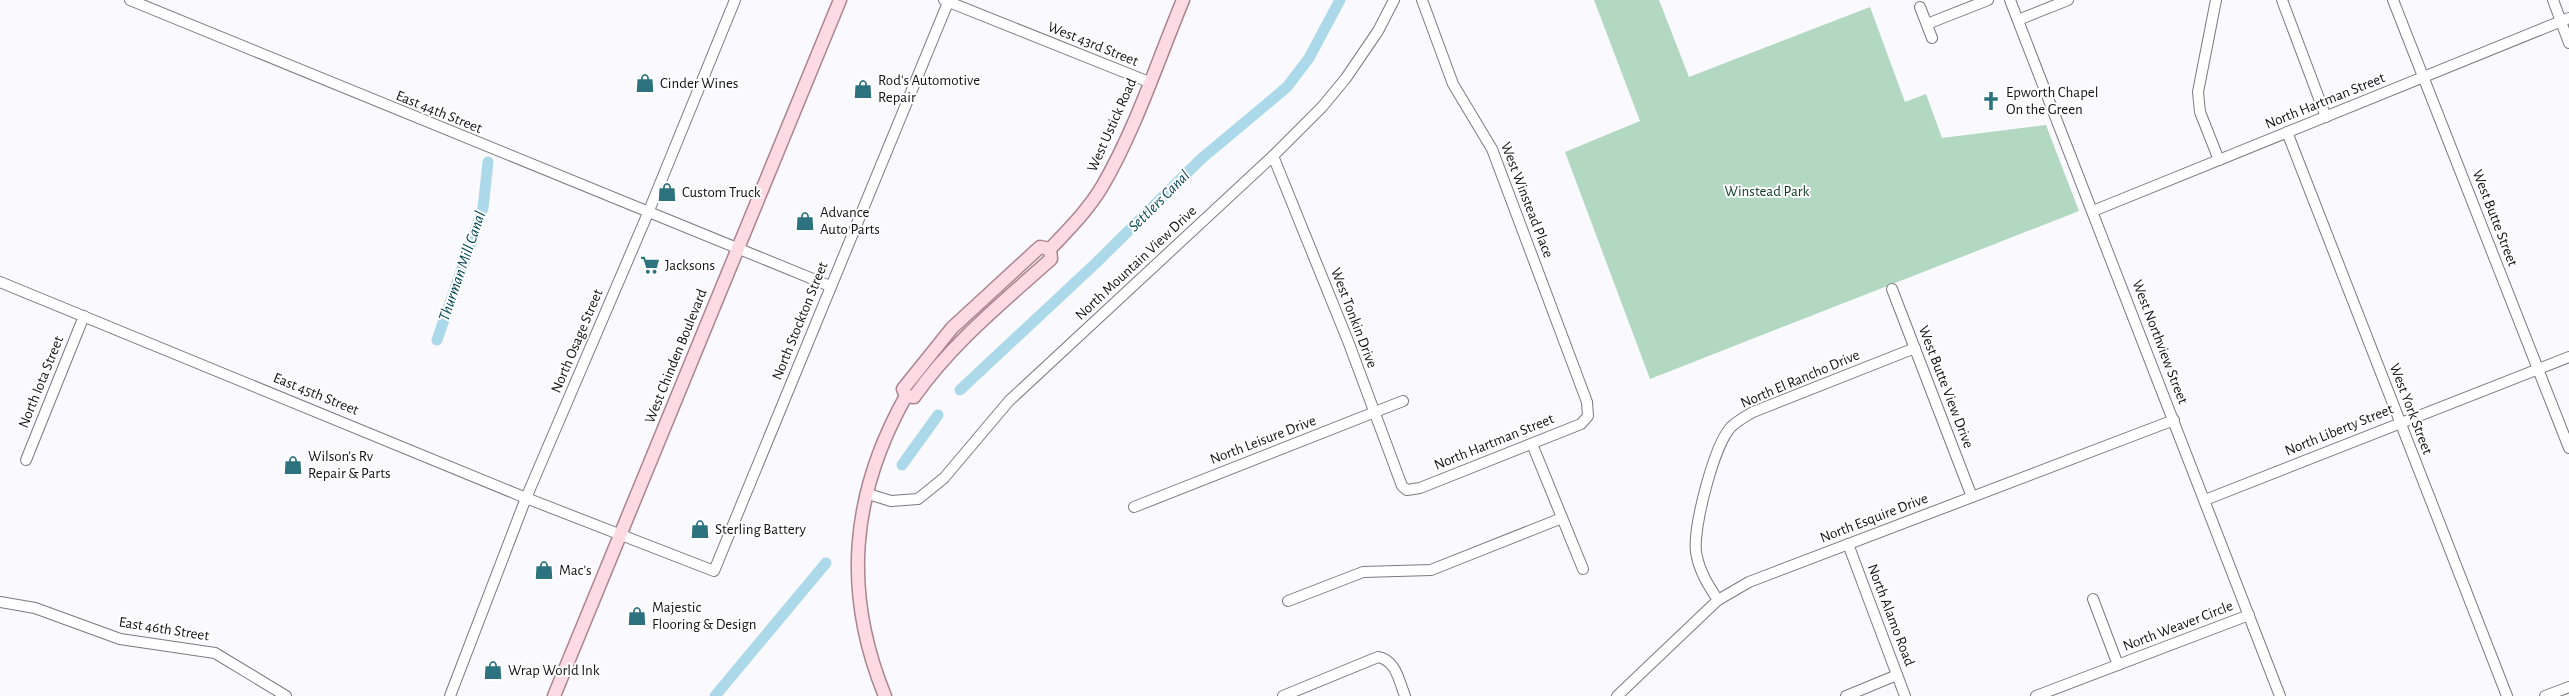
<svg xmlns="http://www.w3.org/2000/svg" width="2569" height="696" font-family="'Alegreya Sans',sans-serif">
	<rect width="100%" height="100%" fill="#fafafe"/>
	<path fill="#b2d8c1" d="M1594 0H1659L1689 77 1870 7 1905 102 1926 94 1942 138 2046 125 2079 211 1650 379 1565 152 1640 121Z"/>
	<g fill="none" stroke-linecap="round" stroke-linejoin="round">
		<g stroke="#acd9e9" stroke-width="11">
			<path d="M437 340 483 208 488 162"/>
			<path d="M960 390 1096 263 1201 159 1287 87 1309 58 1340 0"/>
			<path d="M902 465 938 415"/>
			<path d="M715 696 826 563"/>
		</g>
		<g stroke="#7b7b7f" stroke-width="12">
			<g id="minor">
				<path d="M130 0 830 286"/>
				<path d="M944 0 1149 82"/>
				<path d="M2010 0 2280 696"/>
				<path d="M2216 0 2198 92 2200 112 2219 160"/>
				<path d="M2282 0 2326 117"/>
				<path d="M2393 0 2569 448"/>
				<path d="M2553 0 2569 43"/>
				<path d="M1920 7 1932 38"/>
				<path d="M2018 20 2068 0"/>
				<path d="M1927 24 1988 0"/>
				<path d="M2287 132 2507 696"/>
				<path d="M1273 156 1348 341 1402 486 1407 490 1420 488 1581 424 1588 416 1587 402 1492 149 1453 84 1422 0"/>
				<path d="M2093 211 2569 18"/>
				<path d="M0 282 526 498 714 571 949 0"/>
				<path d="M1892 289 1972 497"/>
				<path d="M1532 444 1583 569"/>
				<path d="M26 460 84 316"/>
				<path d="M868 494 891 501 918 499 944 478 1009 401 1273 156 1322 107 1346 78 1378 31 1394 0"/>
				<path d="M2205 500 2569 357"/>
				<path d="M1134 507 1403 401"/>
				<path d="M1848 544 1905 696"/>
				<path d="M2093 599 2118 665"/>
				<path d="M1718 600C1708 585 1699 571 1696 552 1693 527 1714 445 1731 427 1737 421 1746 416 1753 412L1915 348"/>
				<path d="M1288 601 1363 572 1431 570 1562 518"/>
				<path d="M0 602 35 608 120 639 215 653 286 696"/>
				<path d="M450 696 526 498 648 213 735 0"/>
				<path d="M1283 696 1378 657C1396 660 1399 681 1405 696"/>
				<path d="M1617 696 1718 600 1749 582 2174 420"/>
				<path d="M1846 696 1897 675"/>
				<path d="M2036 696 2249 615"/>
				<path d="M2545 696 2569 687"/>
			</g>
		</g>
		<g stroke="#ac8490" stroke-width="15">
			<g id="major">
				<path d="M1050 249C1069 229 1089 209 1103 185 1136 128 1158 60 1183 0"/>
				<path d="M906 396 903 389 952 328 1040 247 1050 249"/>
				<path d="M906 396 914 397C952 343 1003 302 1051 259L1050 249"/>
				<path d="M554 696 840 0"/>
				<path d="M885 696C842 591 851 494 906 396"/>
			</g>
		</g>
		<use href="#minor" stroke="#fff" stroke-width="10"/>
		<use href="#major" stroke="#fedae4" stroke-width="12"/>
	</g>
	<defs>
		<g id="shop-bare" transform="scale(1.5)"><path d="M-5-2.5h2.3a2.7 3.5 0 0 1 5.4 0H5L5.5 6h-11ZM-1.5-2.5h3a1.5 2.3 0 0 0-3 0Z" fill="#2c737f" stroke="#fff" stroke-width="2.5" paint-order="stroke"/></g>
		<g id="church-bare" transform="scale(1.5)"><path d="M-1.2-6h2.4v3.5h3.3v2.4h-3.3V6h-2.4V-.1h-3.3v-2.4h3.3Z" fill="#2c737f" stroke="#fff" stroke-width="2.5" paint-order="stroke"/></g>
		<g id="supermarket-bare" transform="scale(1.5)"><path d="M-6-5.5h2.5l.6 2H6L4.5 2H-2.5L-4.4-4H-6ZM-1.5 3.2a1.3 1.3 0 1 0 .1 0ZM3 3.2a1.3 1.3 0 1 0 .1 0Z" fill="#2c737f" stroke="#fff" stroke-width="2.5" paint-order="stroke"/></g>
	</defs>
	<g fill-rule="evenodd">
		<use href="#shop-bare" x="645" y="83"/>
		<use href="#shop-bare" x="863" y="89"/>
		<use href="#church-bare" x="1991" y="101"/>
		<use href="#shop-bare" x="667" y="192"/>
		<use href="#shop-bare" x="805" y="221"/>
		<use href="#supermarket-bare" x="650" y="265"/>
		<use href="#shop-bare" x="293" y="465"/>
		<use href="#shop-bare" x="700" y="529"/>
		<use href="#shop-bare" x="544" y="570"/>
		<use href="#shop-bare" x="637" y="616"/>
		<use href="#shop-bare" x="493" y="670"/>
	</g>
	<g text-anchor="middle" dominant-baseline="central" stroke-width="4" stroke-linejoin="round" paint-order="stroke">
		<g font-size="15" fill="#131315" stroke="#fff">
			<text transform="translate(1093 44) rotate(22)">West 43rd Street</text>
			<text transform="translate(2325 101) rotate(-22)">North Hartman Street</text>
			<text transform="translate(439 112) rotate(22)">East 44th Street</text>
			<text transform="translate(1112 125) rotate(-66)">West Ustick Road</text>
			<text transform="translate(1527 200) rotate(69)">West Winstead Place</text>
			<text transform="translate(2495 218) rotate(69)">West Butte Street</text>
			<text transform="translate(1136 263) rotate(-43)">North Mountain View Drive</text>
			<text transform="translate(1354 318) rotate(69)">West Tonkin Drive</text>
			<text transform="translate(800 321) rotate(-68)">North Stockton Street</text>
			<text transform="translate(577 341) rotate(-67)">North Osage Street</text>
			<text transform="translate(2160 342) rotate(69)">West Northview Street</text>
			<text transform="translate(676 356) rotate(-68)">West Chinden Boulevard</text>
			<text transform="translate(1800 379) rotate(-23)">North El Rancho Drive</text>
			<text transform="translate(41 382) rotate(-68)">North Iota Street</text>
			<text transform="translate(1946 387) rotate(69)">West Butte View Drive</text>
			<text transform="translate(316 394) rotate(22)">East 45th Street</text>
			<text transform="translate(2411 409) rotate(69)">West York Street</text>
			<text transform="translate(2339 430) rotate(-22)">North Liberty Street</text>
			<text transform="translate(1263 440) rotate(-21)">North Leisure Drive</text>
			<text transform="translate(1494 442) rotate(-22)">North Hartman Street</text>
			<text transform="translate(1874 518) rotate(-21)">North Esquire Drive</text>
			<text transform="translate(1891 615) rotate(69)">North Alamo Road</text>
			<text transform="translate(2178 626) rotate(-21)">North Weaver Circle</text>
			<text transform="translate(164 629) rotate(9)">East 46th Street</text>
		</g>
		<g font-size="15" fill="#131315" stroke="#fff" text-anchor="start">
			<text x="878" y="80">Rod's Automotive<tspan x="878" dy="17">Repair</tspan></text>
			<text x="660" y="83">Cinder Wines</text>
			<text x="2006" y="92">Epworth Chapel<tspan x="2006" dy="17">On the Green</tspan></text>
			<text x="682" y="192">Custom Truck</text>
			<text x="820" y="212">Advance<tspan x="820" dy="17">Auto Parts</tspan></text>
			<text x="665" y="265">Jacksons</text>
			<text x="308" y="456">Wilson’s Rv<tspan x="308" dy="17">Repair &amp; Parts</tspan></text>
			<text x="715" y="529">Sterling Battery</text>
			<text x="559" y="570">Mac's</text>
			<text x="652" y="607">Majestic<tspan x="652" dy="17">Flooring &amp; Design</tspan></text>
			<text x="508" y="670">Wrap World Ink</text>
		</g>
		<g font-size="15" fill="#114029" stroke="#fff">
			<text x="1767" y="191">Winstead Park</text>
		</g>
		<g font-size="16" font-style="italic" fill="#004253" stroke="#fff">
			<text transform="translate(1159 201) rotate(-45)">Settlers Canal</text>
			<text transform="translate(462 266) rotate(-71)">Thurman Mill Canal</text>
		</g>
	</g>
</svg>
